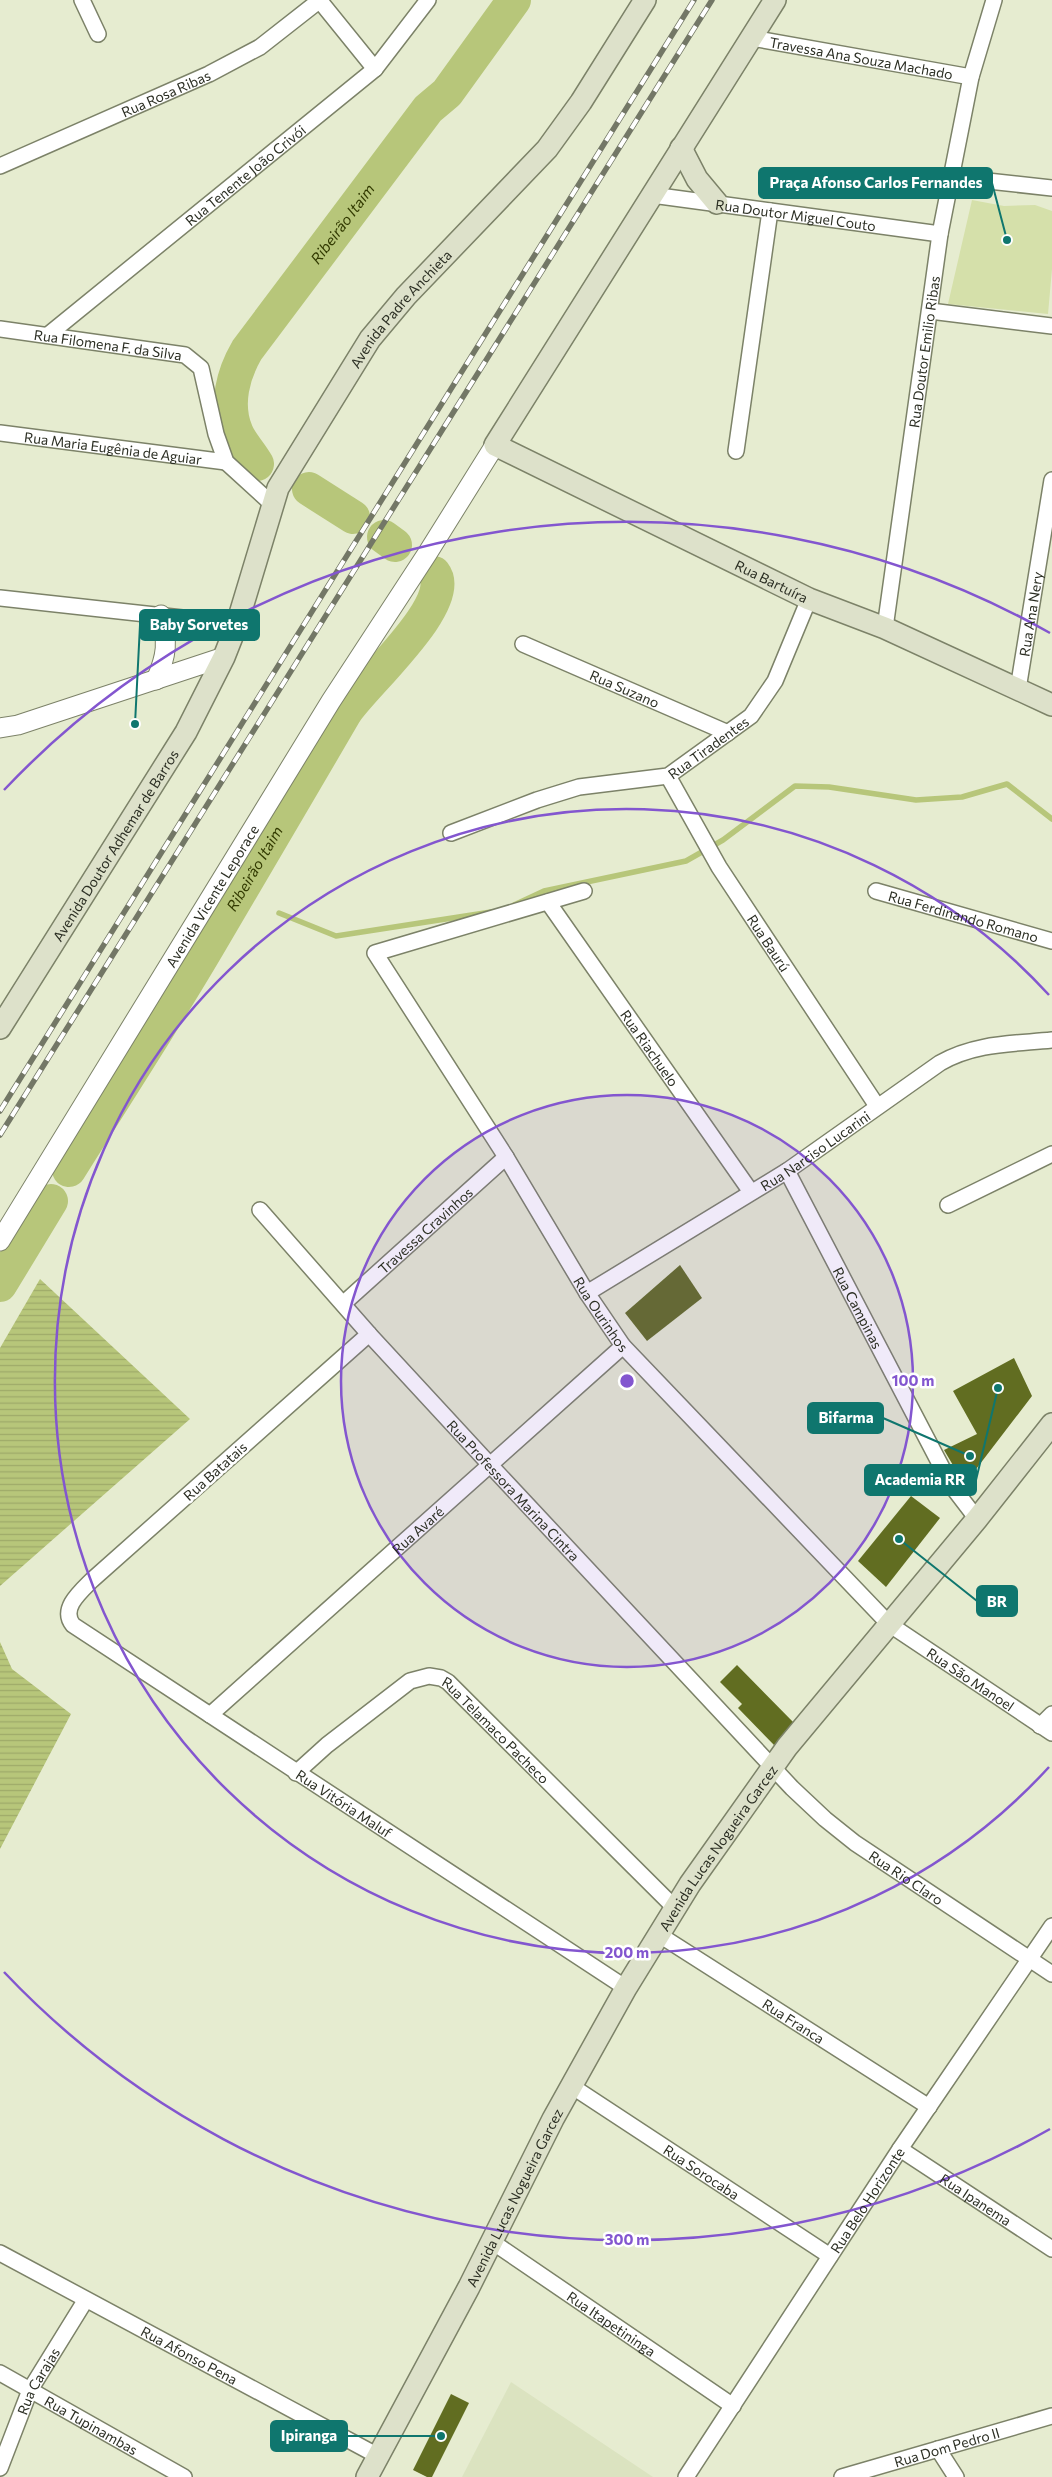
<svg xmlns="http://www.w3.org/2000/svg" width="1052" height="2477" font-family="Commissioner,sans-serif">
	<defs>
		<pattern id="water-rules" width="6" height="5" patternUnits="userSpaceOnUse" patternTransform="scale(1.25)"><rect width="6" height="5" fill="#b7c67a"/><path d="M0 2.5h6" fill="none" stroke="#9eaa69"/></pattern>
	</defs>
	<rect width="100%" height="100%" fill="#e6ecd0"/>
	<path fill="#dbe3c0" d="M511 2382 653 2477H462Z"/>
	<path fill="#d5e0aa" d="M972 200 1004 206 1035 205 1052 211V269L1048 314 948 304Z"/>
	<g fill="url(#water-rules)">
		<path d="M40 1279 190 1419 0 1586V1348Z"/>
		<path d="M0 1642 12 1669 71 1714 0 1849Z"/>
	</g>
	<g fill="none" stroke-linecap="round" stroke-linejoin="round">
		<g stroke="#b7c67a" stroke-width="5.5">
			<path d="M514 905 544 891 686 861 723 840 795 786 829 787 916 800 962 797 1007 784 1052 819"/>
			<path d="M279 913 336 936 491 912"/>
		</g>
		<g stroke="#b7c67a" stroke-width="34">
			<path id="s1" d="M257 464C251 453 240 442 236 431 225 404 233 374 247 350L428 109 447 93 514 0"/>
			<path d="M309 489 353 517"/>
			<path d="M384 537 395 545"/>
			<path id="s2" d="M69 1170C117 1093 167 1017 213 938 257 864 301 788 345 713 361 687 457 603 434 573"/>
			<path d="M0 1285 51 1201"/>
		</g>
	</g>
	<g fill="#616d21">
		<path d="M680 1265 702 1298 647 1341 625 1313Z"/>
		<path d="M1014 1358 1032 1396 970 1477H960L944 1450 977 1434 953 1391Z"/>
		<path d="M911 1496 940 1518 886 1587 858 1561Z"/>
		<path d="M737 1665 795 1724 774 1745 738 1708 742 1704 720 1682Z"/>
		<path d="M451 2394 469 2403 432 2477H427L413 2470Z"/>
	</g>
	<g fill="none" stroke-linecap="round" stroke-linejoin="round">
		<g stroke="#7c8268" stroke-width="18">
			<g id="minor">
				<path d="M82 0 98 34"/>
				<path d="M320 1 375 69"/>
				<path id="s3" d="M752 38 971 77"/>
				<path id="s4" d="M0 166 209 74 260 47 320 0"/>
				<path d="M951 177 1052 188"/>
				<path id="s5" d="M652 195 940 234"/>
				<path d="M930 311 1052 326"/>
				<path id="s6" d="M0 329 185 355 201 368 216 434 226 462 272 504"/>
				<path id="s7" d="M48 335 375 69 428 0"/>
				<path id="s8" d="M0 433 226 462"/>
				<path d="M736 451 770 211"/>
				<path d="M0 598 237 624"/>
				<path id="s9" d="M885 628 940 234 971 77 994 0"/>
				<path id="s10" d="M523 644 728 733"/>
				<path id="s11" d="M1018 689 1052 480"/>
				<path id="s12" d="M668 776 719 867 877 1106"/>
				<path id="s13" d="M451 833 537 800 579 787 668 776 751 716 775 681 809 599"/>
				<path id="s14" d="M584 891 375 953 506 1157 587 1293 623 1346 889 1624 1052 1733"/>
				<path id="s15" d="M876 891 1052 941"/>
				<path id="s16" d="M548 902 751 1192"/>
				<path id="s17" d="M787 1171 951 1485 977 1519"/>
				<path d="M948 1205 1052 1154"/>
				<path id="s18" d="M260 1210 369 1334 491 1466 792 1788 825 1819 855 1843 1052 1974"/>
				<path id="s19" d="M587 1293 787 1171 940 1063C975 1043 1012 1044 1052 1040"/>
				<path id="s20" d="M344 1303 506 1157"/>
				<path id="s21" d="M369 1334 92 1580C80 1592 60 1609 73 1625L626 1988"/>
				<path id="s22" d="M210 1715 623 1346"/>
				<path d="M1040 1726 1052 1714"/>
				<path id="s23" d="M296 1773 327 1745 410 1681 429 1676 441 1678 448 1682 675 1908"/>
				<path id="s24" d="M658 1934 929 2107"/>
				<path id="s25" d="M573 2087 830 2256"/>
				<path id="s26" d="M900 2149 1052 2249"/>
				<path id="s27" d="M491 2241 733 2406"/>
				<path id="s28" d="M0 2253 380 2457"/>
				<path id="s29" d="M0 2373 184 2477"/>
				<path d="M938 2449 956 2477"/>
				<path id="s30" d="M0 2468 30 2390 85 2301"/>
				<path id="s31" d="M686 2477 900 2149 1052 1926"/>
				<path id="s32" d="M842 2477 1052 2416"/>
			</g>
		</g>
		<g stroke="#7c8268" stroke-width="21">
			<g id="tertiary">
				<path d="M156 680C167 655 168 642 161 615"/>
				<path d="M0 728 18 725 224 657"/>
				<path id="s33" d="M0 1241 331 701 427 554 495 445"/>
			</g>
		</g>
		<g stroke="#7c8268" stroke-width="24">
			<g id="secondary">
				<path id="s34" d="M775 0 495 445 809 599 885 628 1052 705"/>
				<path d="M681 148 697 179 717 203"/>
				<path id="s35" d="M0 1028 186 732 224 657 237 624 278 488 370 339 406 296 547 149 581 102 645 0"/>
				<path id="s36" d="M367 2477 469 2287 553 2119 626 1988 690 1884 787 1747 977 1519 1052 1424"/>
			</g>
		</g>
		<use href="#minor" stroke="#fff" stroke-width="15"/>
		<use href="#tertiary" stroke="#fff" stroke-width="19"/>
		<use href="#secondary" stroke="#dde1ca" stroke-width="21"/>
		<g stroke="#737766" stroke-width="5.5">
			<g id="rail">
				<path d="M0 1111 694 0"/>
				<path d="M0 1135 712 0"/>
			</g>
		</g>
		<use href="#rail" stroke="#fff" stroke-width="4" stroke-dasharray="11" stroke-linecap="butt"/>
	</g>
	<circle cx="627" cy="1381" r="286" fill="#8356cf" fill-opacity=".12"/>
	<g fill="none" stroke="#8356cf" stroke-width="2.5">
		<circle cx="627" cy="1381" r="286"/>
		<path d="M1049 1767A572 572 0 1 1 1049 995"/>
		<path d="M1050 2129A859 859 0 0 1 4 1972M4 790A859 859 0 0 1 1050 633"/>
	</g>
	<g text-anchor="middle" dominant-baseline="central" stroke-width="5" stroke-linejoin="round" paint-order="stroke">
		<g font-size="14" fill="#2c2f24" stroke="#fff">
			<text stroke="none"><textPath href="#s3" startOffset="111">Travessa Ana Souza Machado</textPath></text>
			<text stroke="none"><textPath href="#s4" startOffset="181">Rua Rosa Ribas</textPath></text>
			<text stroke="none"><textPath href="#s7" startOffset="254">Rua Tenente João Crivói</textPath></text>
			<text stroke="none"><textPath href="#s5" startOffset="145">Rua Doutor Miguel Couto</textPath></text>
			<text stroke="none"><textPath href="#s35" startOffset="829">Avenida Padre Anchieta</textPath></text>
			<text stroke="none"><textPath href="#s6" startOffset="109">Rua Filomena F. da Silva</textPath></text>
			<text stroke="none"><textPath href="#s9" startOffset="279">Rua Doutor Emilio Ribas</textPath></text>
			<text stroke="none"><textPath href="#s8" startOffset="114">Rua Maria Eugênia de Aguiar</textPath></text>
			<text stroke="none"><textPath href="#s34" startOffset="834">Rua Bartuíra</textPath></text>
			<text stroke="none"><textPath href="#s11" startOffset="76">Rua Ana Nery</textPath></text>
			<text stroke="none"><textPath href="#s10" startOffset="111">Rua Suzano</textPath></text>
			<text stroke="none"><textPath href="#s13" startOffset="275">Rua Tiradentes</textPath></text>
			<text stroke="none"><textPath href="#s35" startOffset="216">Avenida Doutor Adhemar de Barros</textPath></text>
			<text stroke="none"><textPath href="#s33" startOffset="405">Avenida Vicente Leporace</textPath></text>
			<text stroke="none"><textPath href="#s15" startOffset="91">Rua Ferdinando Romano</textPath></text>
			<text stroke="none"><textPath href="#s12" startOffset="195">Rua Baurú</textPath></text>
			<text stroke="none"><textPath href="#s16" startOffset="178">Rua Riachuelo</textPath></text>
			<text stroke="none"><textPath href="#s19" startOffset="269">Rua Narciso Lucarini</textPath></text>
			<text stroke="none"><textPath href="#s20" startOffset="109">Travessa Cravinhos</textPath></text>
			<text stroke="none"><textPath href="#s17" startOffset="154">Rua Campinas</textPath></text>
			<text stroke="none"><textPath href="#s14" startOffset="644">Rua Ourinhos</textPath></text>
			<text transform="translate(215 1471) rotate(-42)">Rua Batatais</text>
			<text stroke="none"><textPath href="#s18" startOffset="378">Rua Professora Marina Cintra</textPath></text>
			<text stroke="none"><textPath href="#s22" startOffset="278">Rua Avaré</textPath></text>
			<text stroke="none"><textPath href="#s14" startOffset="1166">Rua São Manoel</textPath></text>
			<text stroke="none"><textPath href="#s23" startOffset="254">Rua Telamaco Pacheco</textPath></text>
			<text stroke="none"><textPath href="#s21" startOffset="749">Rua Vitória Maluf</textPath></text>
			<text stroke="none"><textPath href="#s36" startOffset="721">Avenida Lucas Nogueira Garcez</textPath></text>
			<text stroke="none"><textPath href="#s18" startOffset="931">Rua Rio Claro</textPath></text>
			<text stroke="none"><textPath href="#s24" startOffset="161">Rua Franca</textPath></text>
			<text stroke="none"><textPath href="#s25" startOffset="154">Rua Sorocaba</textPath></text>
			<text stroke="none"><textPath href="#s36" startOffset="316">Avenida Lucas Nogueira Garcez</textPath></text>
			<text stroke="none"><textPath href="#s26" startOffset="91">Rua Ipanema</textPath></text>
			<text stroke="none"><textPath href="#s31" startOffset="331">Rua Belo Horizonte</textPath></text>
			<text stroke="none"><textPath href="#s27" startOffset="146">Rua Itapetininga</textPath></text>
			<text stroke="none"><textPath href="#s28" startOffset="215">Rua Afonso Pena</textPath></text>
			<text stroke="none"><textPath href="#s30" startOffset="95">Rua Carajas</textPath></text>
			<text stroke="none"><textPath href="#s29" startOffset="105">Rua Tupinambas</textPath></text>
			<text stroke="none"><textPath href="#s32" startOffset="109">Rua Dom Pedro II</textPath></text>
		</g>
		<g font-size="15" font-style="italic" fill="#323a00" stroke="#fff">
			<text stroke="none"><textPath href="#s1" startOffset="282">Ribeirão Itaim</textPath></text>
			<text stroke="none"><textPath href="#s2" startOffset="354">Ribeirão Itaim</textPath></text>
		</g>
	</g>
	<circle cx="627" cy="1381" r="8" fill="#8356cf" stroke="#fff" stroke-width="2.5"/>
	<g font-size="15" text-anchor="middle" font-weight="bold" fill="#8356cf" stroke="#fff" stroke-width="5" stroke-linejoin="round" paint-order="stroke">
		<text x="913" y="1386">100 m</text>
		<text x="627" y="1958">200 m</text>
		<text x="627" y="2245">300 m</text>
	</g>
	<path fill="none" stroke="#0f766e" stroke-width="2" d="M1007 240L992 183M135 724L140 625M970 1456L883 1418M998 1388L976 1480M899 1539L977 1601M441 2436L347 2436"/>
	<g fill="#0f766e" stroke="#fff" stroke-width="2">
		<circle cx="1007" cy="240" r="5"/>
		<circle cx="135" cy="724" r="5"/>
		<circle cx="970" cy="1456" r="5"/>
		<circle cx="998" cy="1388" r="5"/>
		<circle cx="899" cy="1539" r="5"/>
		<circle cx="441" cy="2436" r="5"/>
	</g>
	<g fill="#0f766e" stroke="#0f766e" stroke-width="2">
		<rect x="759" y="168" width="233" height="30" rx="5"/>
		<rect x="140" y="610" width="119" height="30" rx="5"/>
		<rect x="808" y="1403" width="75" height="30" rx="5"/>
		<rect x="865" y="1465" width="111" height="30" rx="5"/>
		<rect x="977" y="1586" width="40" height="30" rx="5"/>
		<rect x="271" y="2421" width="76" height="30" rx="5"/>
	</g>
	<g font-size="15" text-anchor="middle" font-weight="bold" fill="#fff">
		<text x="876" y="188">Praça Afonso Carlos Fernandes</text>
		<text x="199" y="630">Baby Sorvetes</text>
		<text x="846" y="1423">Bifarma</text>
		<text x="920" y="1485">Academia RR</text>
		<text x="997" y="1607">BR</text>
		<text x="309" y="2441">Ipiranga</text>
	</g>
</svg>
